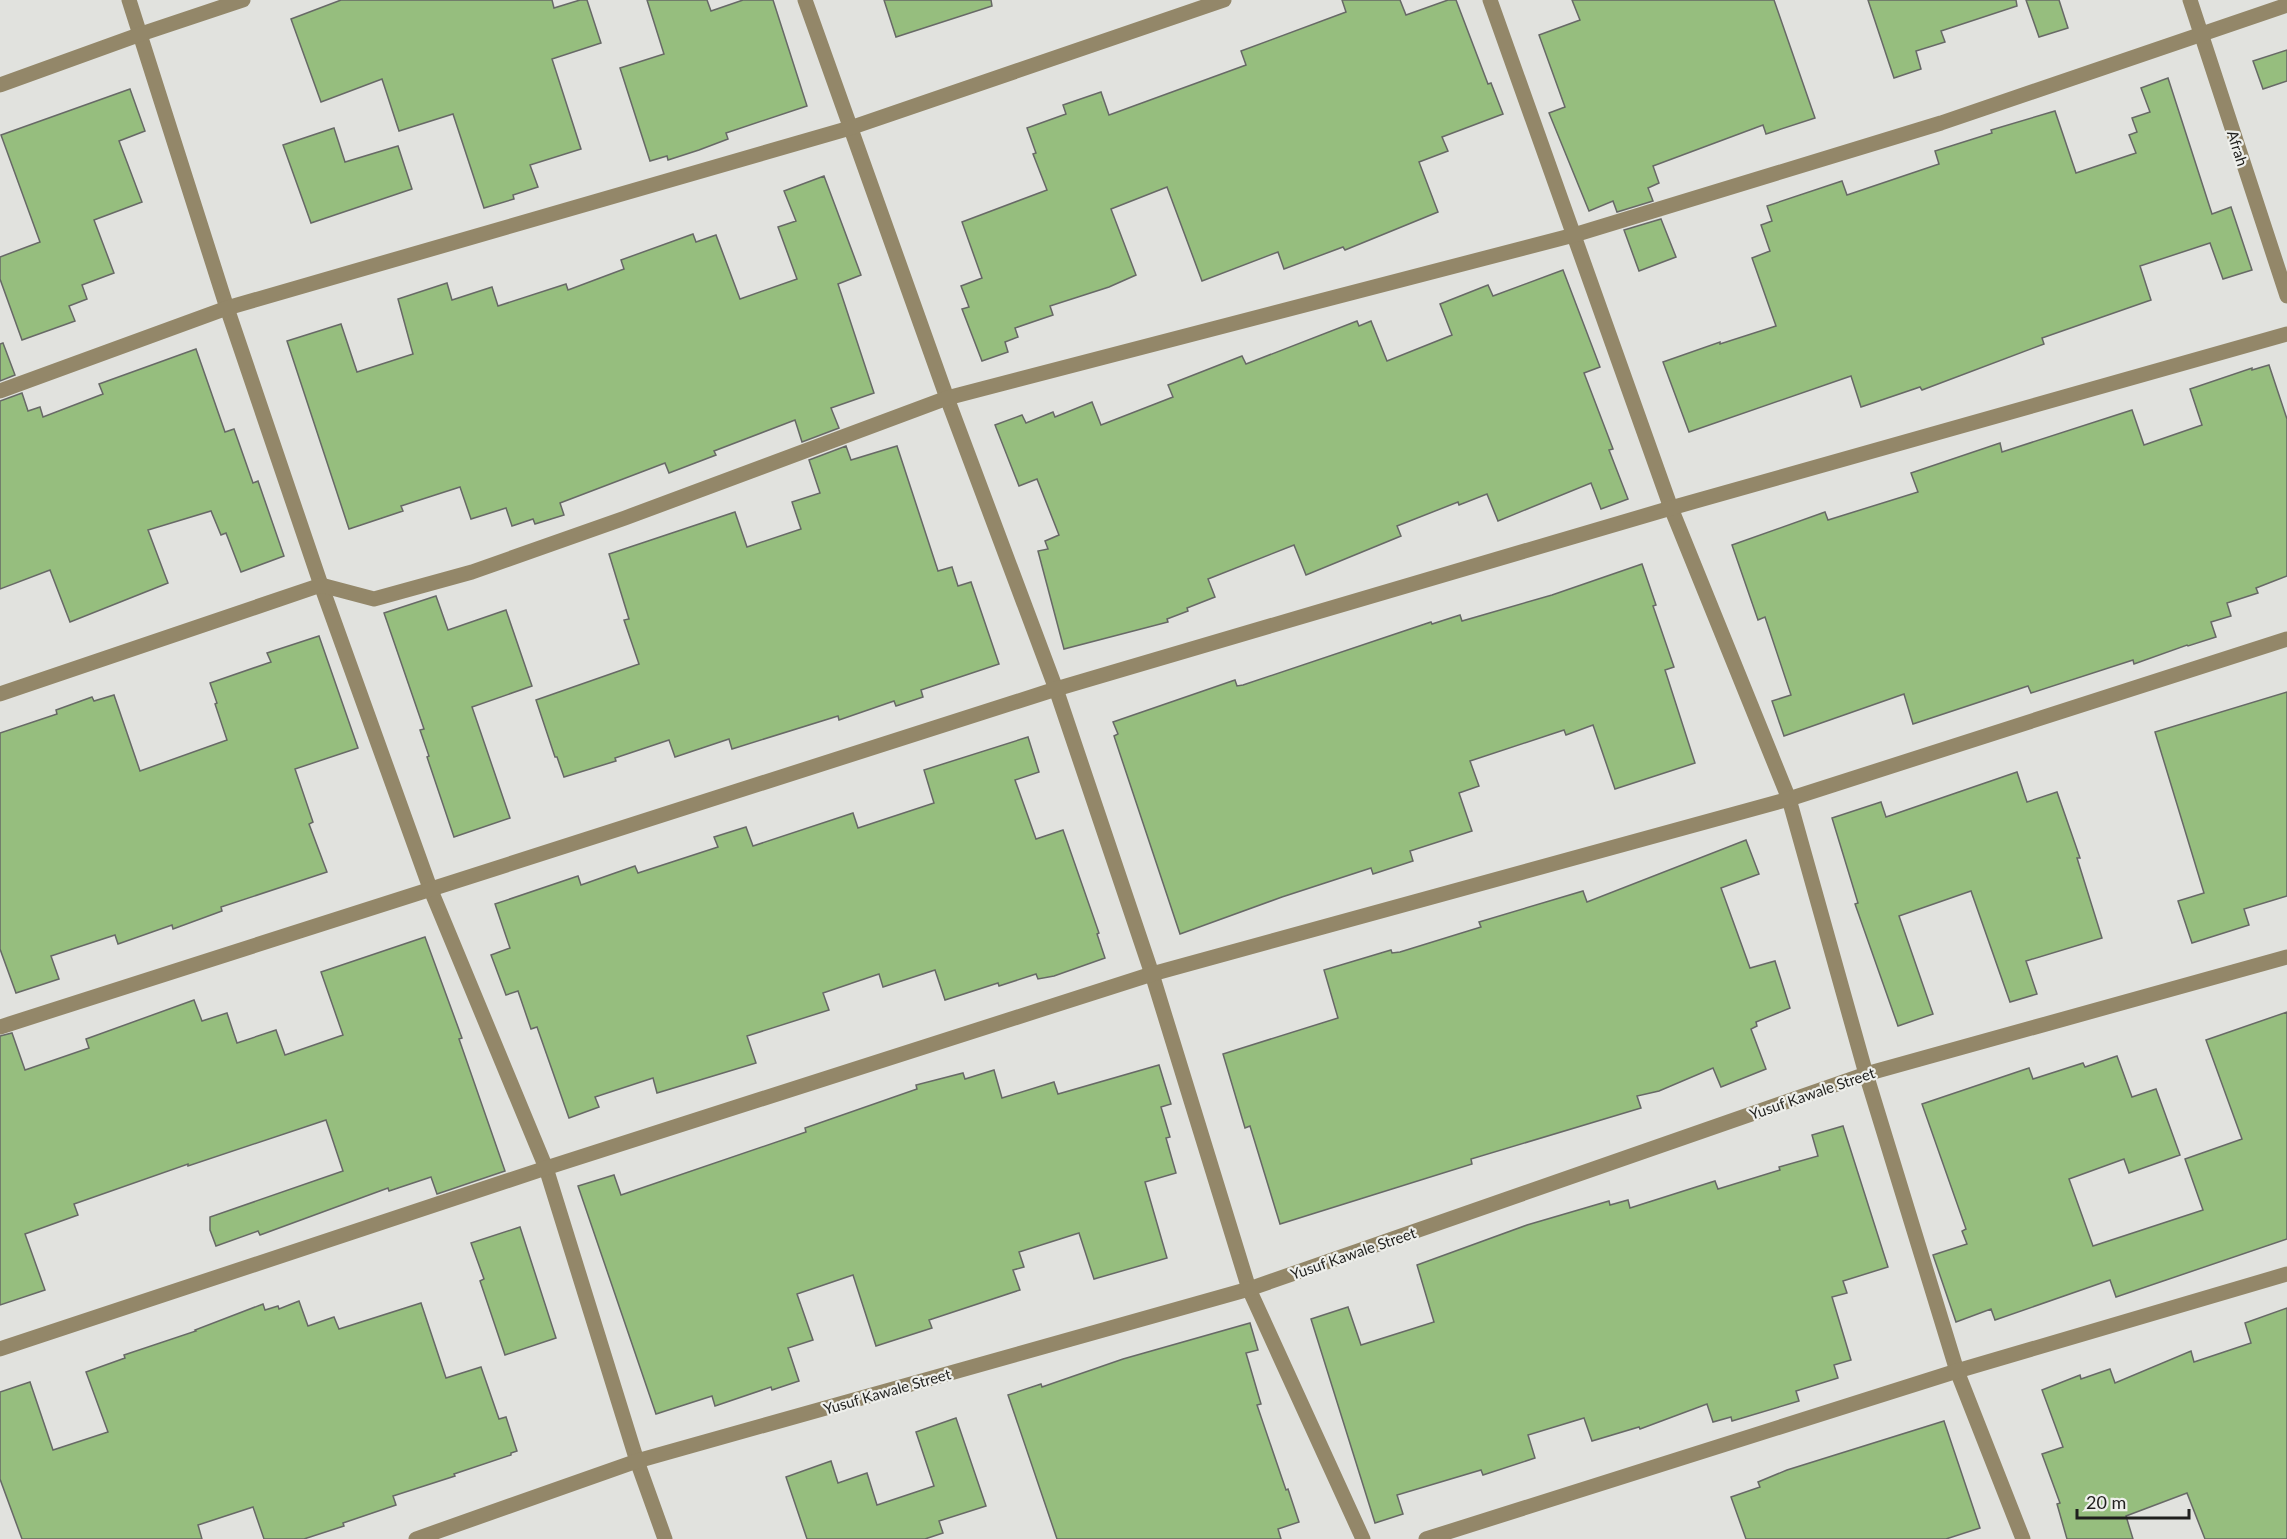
<svg xmlns="http://www.w3.org/2000/svg" width="2287" height="1539" font-family="Lato,sans-serif">
	<rect width="100%" height="100%" fill="#e1e2de"/>
	<g fill="#96be7e" stroke="#676966" stroke-width="1.5">
		<path d="M341 0H552L554 8 580 0H587L601 43 552 59 581 149 530 165 538 187 513 195 514 199 484 208 453 114 399 131 382 79 321 102 291 19Z"/>
		<path d="M647 0H707L711 11 743 0H773L807 106 726 133 728 139 699 150 668 160 667 156 650 161 620 68 664 54Z"/>
		<path d="M884 0H991L992 6 896 37Z"/>
		<path d="M1342 0H1400L1406 15 1448 0H1456L1488 84 1491 83 1503 114 1442 137 1448 151 1419 162 1438 212 1345 250 1343 247 1284 269 1278 252 1202 281 1167 187 1111 209 1136 275 1109 287 1050 306 1053 315 1015 328 1018 337 1005 342 1008 352 982 361 962 309 969 307 961 286 982 278 962 222 1047 190 1033 154 1036 153 1027 128 1066 114 1063 105 1101 92 1109 115 1246 65 1241 51 1346 12Z"/>
		<path d="M1572 0H1774L1815 118 1766 134 1763 125 1653 166 1659 183 1648 188 1653 201 1617 212 1613 201 1589 211 1549 113 1565 107 1539 35 1580 20Z"/>
		<path d="M1868 0H2016L2017 6 1941 31 1945 42 1916 51 1921 69 1894 78Z"/>
		<path d="M2026 0H2059L2068 28 2039 37Z"/>
		<path d="M2287 50V81L2263 89 2253 61Z"/>
		<path d="M2168 78 2212 214 2231 207 2252 270 2223 279 2210 243 2140 266 2151 300 2042 338 2044 344 1922 390 1920 387 1861 407 1851 376 1689 432 1663 362 1720 342V344L1776 326 1752 258 1770 251 1761 225 1772 221 1767 206 1842 181 1847 195 1939 164 1935 151 1992 133 1991 130 2055 111 2076 173 2136 153 2129 135 2137 132 2132 118 2150 112 2141 88Z"/>
		<path d="M130 89 145 131 119 141 142 202 94 220 114 273 82 285 87 299 69 306 75 321 22 340 0 279V257L40 242 1 135Z"/>
		<path d="M334 128 345 162 398 146 412 189 311 223 283 145Z"/>
		<path d="M824 176 861 275 838 284 874 393 831 408 839 428 802 442 795 420 714 451 716 455 669 473 665 463 560 503 564 515 535 524 533 519 512 526 506 508 471 519 460 487 401 506 403 511 349 529 287 341 341 324 357 372 413 354 398 299 447 283 452 300 492 287 498 306 566 284 568 290 624 269 621 260 693 234 696 242 716 235 740 299 797 279 778 227 796 221 784 191Z"/>
		<path d="M1661 219 1676 257 1639 271 1624 230Z"/>
		<path d="M1563 270 1600 367 1584 373 1613 449 1609 450 1628 499 1601 509 1591 483 1498 521 1487 494 1459 505 1458 502 1397 526 1401 536 1306 575 1294 545 1208 579 1215 597 1187 608 1188 611 1167 619 1168 622 1064 649 1038 551 1048 549 1045 541 1059 535 1037 479 1019 486 995 425 1022 415 1026 423 1053 412 1055 417 1092 402 1101 425 1173 397 1168 385 1242 356 1246 364 1357 321 1359 326 1371 321 1387 361 1452 335 1440 304 1488 285 1493 296Z"/>
		<path d="M3 343 15 375 0 381V344Z"/>
		<path d="M196 349 225 432 234 429 253 483 258 481 284 556 241 572 226 533 221 535 211 511 148 530 168 583 70 622 50 570 0 589V401L22 393 28 411 40 407 43 417 103 394 99 384Z"/>
		<path d="M2269 365 2287 419V576L2256 588 2258 593 2227 603 2231 616 2211 622 2216 637 2188 646 2187 645 2134 664 2133 660 2031 693 2028 686 1913 724 1904 694 1784 736 1772 701 1791 695 1765 617 1758 620 1732 545 1825 512 1828 520 1918 492 1911 473 2000 443 2002 452 2132 410 2144 445 2202 425 2190 389 2252 368V370Z"/>
		<path d="M846 446 851 460 897 446 938 571 952 567 958 586 971 582 999 664 921 690 923 697 896 706 894 701 839 720 838 716 732 749 729 739 675 757 669 740 615 758 616 761 564 777 557 757H555L536 700 639 664 624 620 629 619 609 554 735 512 747 547 801 529 792 502 820 493 809 460Z"/>
		<path d="M1642 564 1656 605 1653 606 1674 667 1665 670 1695 763 1615 789 1593 725 1566 735 1564 730 1470 761 1479 786 1459 793 1472 831 1410 851 1413 861 1373 874 1371 868 1282 897 1180 934 1114 736 1118 734 1113 722 1235 680 1237 686 1243 685 1431 622 1432 624 1460 615 1462 621 1552 595Z"/>
		<path d="M436 596 448 630 506 610 532 686 472 707 510 818 454 837 427 757 429 756 420 730 424 729 384 613Z"/>
		<path d="M319 636 358 748 295 769 313 822 309 824 327 872 221 907 222 911 173 929 172 925 118 944 115 935 51 956 59 979 16 993 0 949V733L57 714 56 710 92 697 94 701 114 695 140 771 227 740 215 704 217 703 210 683 271 662 267 653Z"/>
		<path d="M2287 692V896L2244 909 2249 925 2192 943 2178 901 2204 893 2155 732Z"/>
		<path d="M1028 737 1039 772 1015 780 1036 839 1063 830 1099 933 1097 934 1105 958 1054 976 1038 979 1036 974 999 986 998 983 945 1000 935 970 883 987 879 974 823 993 829 1010 747 1036 756 1063 657 1093 653 1078 595 1097 599 1107 569 1118 537 1027 531 1029 518 991 506 995 491 955 510 948 495 904 578 876 581 885 635 866 638 873 718 847 714 837 746 827 753 846 853 813 858 828 934 803 924 770Z"/>
		<path d="M2017 772 2027 802 2057 792 2080 858H2077L2102 938 2026 961 2037 994 2010 1002 1971 891 1899 916 1933 1014 1898 1026 1855 904 1858 903 1832 818 1881 802 1886 817Z"/>
		<path d="M1746 840 1759 874 1721 888 1750 968 1775 961 1790 1008 1756 1022 1757 1026 1751 1029 1766 1069 1721 1087 1713 1068 1659 1091 1637 1096 1641 1108 1471 1159 1472 1164 1280 1224 1250 1126 1245 1128 1223 1054 1338 1018 1324 970 1391 950 1392 953 1400 952 1481 927 1479 922 1583 891 1587 902Z"/>
		<path d="M425 937 462 1038 459 1039 505 1171 437 1194 431 1177 389 1191 388 1188 260 1235 258 1231 216 1246 210 1230V1217L343 1171 326 1120 188 1166V1164L74 1204 78 1215 25 1234 45 1290 0 1305V1036L12 1033 25 1070 89 1048 86 1039 194 1000 202 1021 227 1013 237 1043 276 1030 285 1055 343 1035 321 972Z"/>
		<path d="M2287 1012V1239L2116 1297 2110 1280 1995 1320 1991 1309 1956 1322 1933 1255 1967 1244 1962 1231 1966 1229 1922 1104 2029 1068 2033 1079 2083 1063 2085 1067 2117 1056 2132 1097 2156 1089 2180 1155 2129 1173 2124 1159 2069 1179 2093 1246 2203 1210 2185 1159 2242 1139 2206 1040Z"/>
		<path d="M1159 1065 1171 1104 1161 1107 1170 1137 1166 1138 1176 1173 1145 1182 1167 1258 1094 1279 1079 1233 1019 1252 1024 1267 1013 1270 1020 1290 929 1320 932 1328 876 1346 853 1275 797 1294 813 1340 788 1348 799 1381 772 1390 771 1387 715 1406 712 1396 656 1414 578 1186 614 1175 621 1195 806 1132 805 1128 917 1089 916 1085 963 1073 965 1079 994 1070 1002 1098 1054 1082 1058 1094Z"/>
		<path d="M1843 1126 1888 1267 1843 1281 1847 1293 1832 1297 1851 1360 1834 1365 1838 1378 1796 1391 1799 1401 1732 1421 1731 1417 1713 1422 1707 1404 1640 1429 1639 1427 1592 1441 1584 1418 1528 1435 1535 1458 1483 1475 1481 1470 1397 1495 1403 1514 1375 1523 1311 1319 1348 1307 1361 1345 1434 1322 1417 1265 1527 1225 1609 1201 1610 1205 1628 1200 1630 1208 1715 1181 1718 1189 1780 1170 1779 1167 1818 1156 1812 1135Z"/>
		<path d="M520 1227 556 1338 505 1355 480 1281 484 1279 471 1243Z"/>
		<path d="M299 1301 308 1326 334 1317 339 1329 421 1303 446 1378 481 1367 499 1419 506 1417 517 1451 511 1453V1455L454 1474 455 1476 393 1496 396 1505 343 1523 344 1526 304 1539H264L253 1507 198 1525 202 1539H22L0 1479V1392L30 1382 53 1450 108 1432 86 1372 125 1358 124 1355 196 1331 195 1330 263 1304 265 1310 278 1306 279 1309Z"/>
		<path d="M2287 1308V1539H2205L2187 1493 2126 1516 2133 1539H2067L2057 1504 2060 1503 2042 1454 2063 1447 2042 1390 2080 1375 2081 1379 2110 1369 2115 1383 2191 1351 2194 1362 2251 1343 2245 1323Z"/>
		<path d="M1250 1323 1258 1350 1246 1353 1261 1404 1257 1405 1286 1490 1288 1489 1299 1522 1278 1529 1281 1539H1057L1008 1395 1041 1384 1042 1387 1123 1359Z"/>
		<path d="M956 1418 986 1506 939 1521 943 1533 925 1539H807L786 1477 831 1461 838 1483 867 1473 877 1505 934 1486 916 1432Z"/>
		<path d="M1944 1421 1980 1528 1946 1539H1746L1731 1497 1760 1487 1758 1482 1787 1470Z"/>
	</g>
	<g fill="none" stroke-linecap="round" stroke-linejoin="round">
		<g stroke="#938769" stroke-width="15">
			<path d="M129 0 227 308 321 585 430 888 546 1168 637 1461 665 1539"/>
			<path d="M805 0 947 398 1056 689 1152 974 1249 1289 1363 1539"/>
			<path d="M1490 0 1671 508 1789 799 1866 1074 1957 1371 2023 1539"/>
			<path d="M2190 0 2287 296"/>
			<path d="M0 85 141 34 243 0"/>
			<path d="M0 391 227 308 850 128 1224 0"/>
			<path d="M0 694 321 585 374 599 472 572 625 518 947 398 1574 235 1941 123 2287 5"/>
			<path d="M0 1027 1056 689 1671 508 2287 334"/>
			<path d="M0 1349 546 1168 1152 974 1789 799 2287 639"/>
			<path d="M416 1539 637 1461 1249 1289 1866 1074 2287 957"/>
			<path d="M1426 1539 1957 1371 2287 1274"/>
		</g>
	</g>
	<g text-anchor="middle" dominant-baseline="central" stroke-width="4.5" stroke-linejoin="round" paint-order="stroke">
		<g font-size="15" fill="#1f1f1d" stroke="#eeefeb">
			<text transform="translate(2238 148) rotate(72)">Afrah</text>
			<text transform="translate(1812 1093) rotate(-19)">Yusuf Kawale Street</text>
			<text transform="translate(1353 1253) rotate(-19)">Yusuf Kawale Street</text>
			<text transform="translate(887 1391) rotate(-16)">Yusuf Kawale Street</text>
		</g>
	</g>
	<path d="M2077 1509v9h112v-9" fill="none" stroke="#1f1f1d" stroke-width="3"/>
	<text x="2086" y="1509" font-size="18" fill="#1f1f1d" stroke="#eeefeb" stroke-width="4.5" paint-order="stroke">20 m</text>
</svg>
